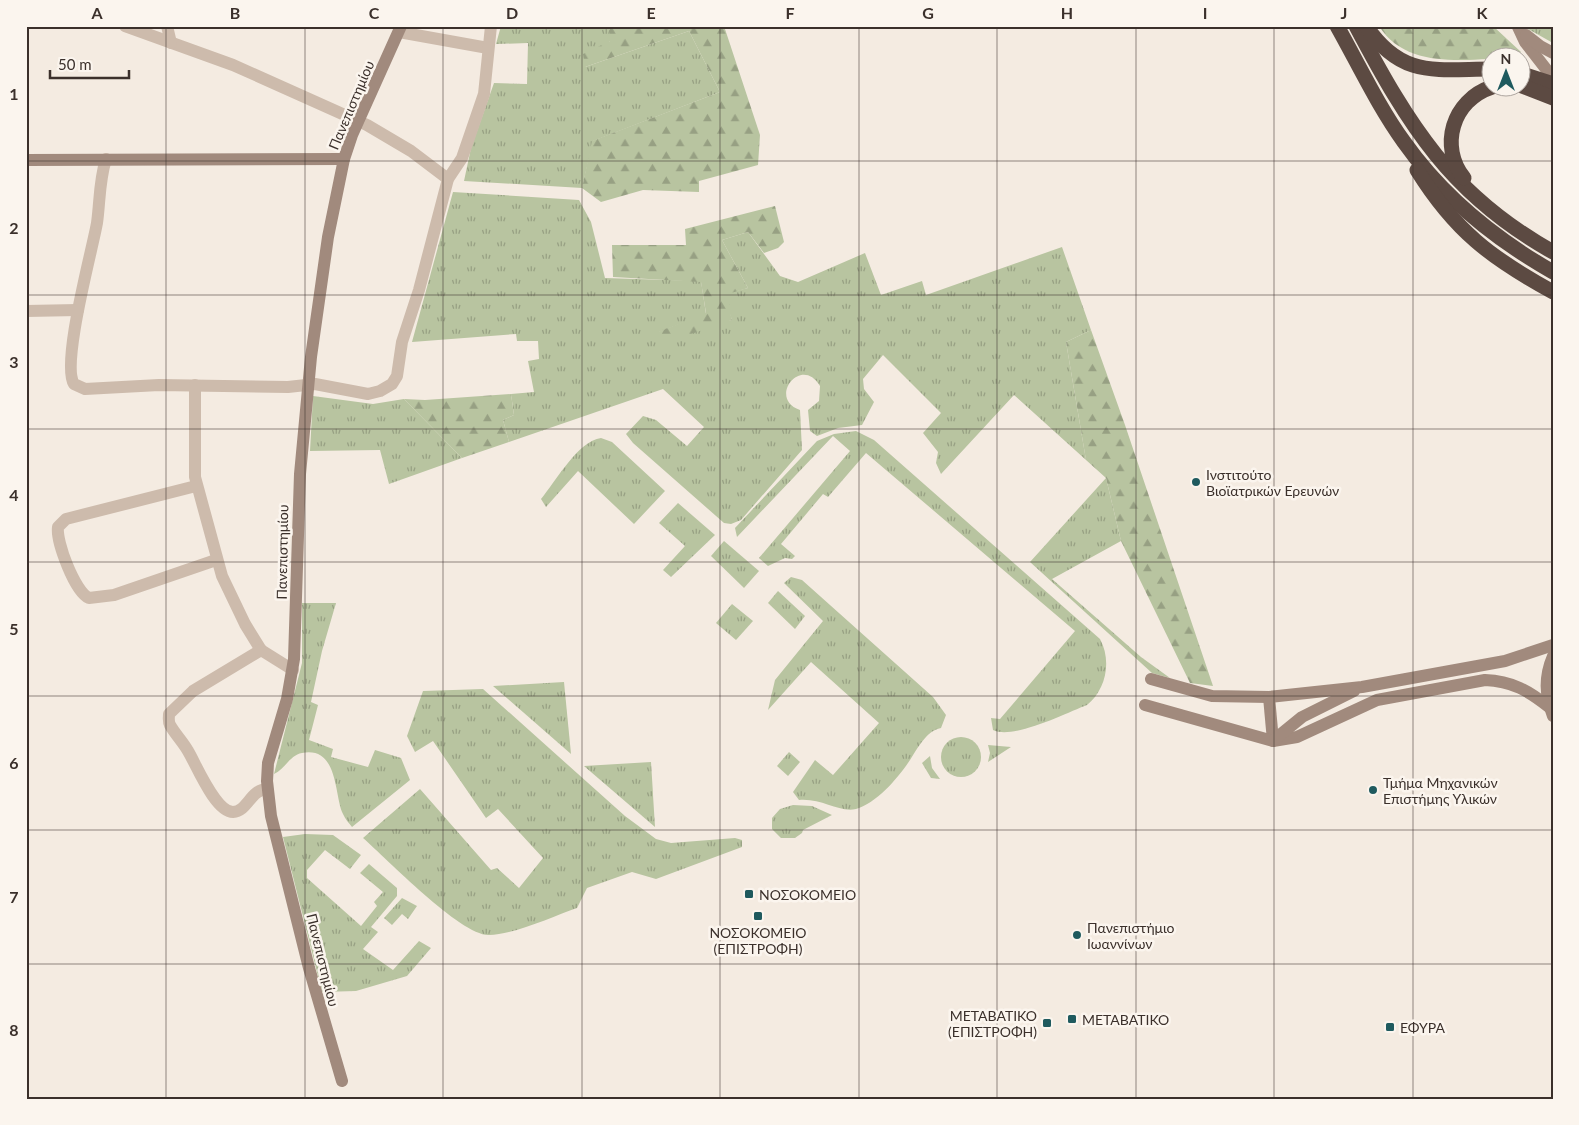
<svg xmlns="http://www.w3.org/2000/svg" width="1579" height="1125" font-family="Lato,sans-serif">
	<defs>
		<pattern id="grass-tufts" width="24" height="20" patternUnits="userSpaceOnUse" patternTransform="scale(1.25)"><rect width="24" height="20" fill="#b8c4a0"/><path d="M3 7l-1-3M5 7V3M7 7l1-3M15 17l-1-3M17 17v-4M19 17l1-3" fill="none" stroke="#97a083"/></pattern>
		<pattern id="forest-firs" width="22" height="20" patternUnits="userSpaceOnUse" patternTransform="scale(1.25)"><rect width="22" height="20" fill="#b8c4a0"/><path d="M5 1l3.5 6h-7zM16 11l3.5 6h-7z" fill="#97a083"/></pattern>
	</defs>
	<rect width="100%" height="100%" fill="#f4ebe1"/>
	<g fill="url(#grass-tufts)">
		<path d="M501 26H610V41L585 67 689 31 720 92 593 141 582 188 464 181 471 148 494 83 527 84 528 43 496 44Z"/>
		<path d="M1525 26H1553V43L1528 29Z"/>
		<path d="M453 192 579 200 591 222 605 278 701 281 706 314 659 332 732 320 723 294 748 288 722 240 748 232 780 276 798 282 865 253 881 295 922 281 926 295 1062 247 1091 330 1066 342 1086 460 1014 395 941 474 936 463 938 452 923 433 941 413 883 355 863 379 864 389 874 402 862 425 838 428 817 436 810 431 808 410 819 401 820 386C801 354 767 399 800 410L802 450 741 520 731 524 724 523 633 443 626 434 643 416 656 420 687 446 704 427 663 389 509 442 503 420 514 415 511 394 534 392 528 361 539 359 538 341H517L516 334 412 342Z"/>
		<path d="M313 396 373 404 404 399 462 458 389 484 380 450 310 451Z"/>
		<path d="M856 431 874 440 1100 639C1112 661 1106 690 1087 705 1066 713 1013 740 993 730L991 718 1000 719 1075 631 866 453 828 497 823 494 781 544 795 556 792 559 785 558 768 566 759 558 850 451 833 436 737 537 735 528 817 441 834 434Z"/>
		<path d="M601 438 612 442 665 491 634 524 578 471 546 507 541 499C556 481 578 441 601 438Z"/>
		<path d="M1106 478 1121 541 1052 579 1141 657 1170 678 1152 673 1030 562Z"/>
		<path d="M678 503 715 535 671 577 663 570 685 546 659 523Z"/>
		<path d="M724 541 759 571 744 588 711 556Z"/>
		<path d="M791 577 802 580 933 697 946 715 941 728C926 731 918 748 910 760 898 778 877 803 856 809 839 813 822 798 799 800L793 792 815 760 833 775 879 723 811 662 768 710 775 680 823 621 784 583Z"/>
		<path d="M778 591 805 616 795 629 768 603Z"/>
		<path d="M302 603H336L322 651 311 702 318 705 309 740 333 749 331 757 368 767 375 750 401 758 410 780 352 827C349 823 345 819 343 814 334 796 339 746 302 753 290 755 285 769 274 774L302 663Z"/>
		<path d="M732 604 753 621 736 640 716 623Z"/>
		<path d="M564 682 571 754 493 686Z"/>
		<path d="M483 689 625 816 656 839 671 843 735 838 742 840V847L656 879 632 872 587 888 577 908C554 916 513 935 489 935 461 936 387 859 363 838L420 789 491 870 497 868 519 888 543 858 498 809 486 818 433 741 415 752 407 736 423 691Z"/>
		<circle cx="961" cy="757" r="20"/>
		<path d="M988 745 1011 747 988 762 990 753Z"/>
		<path d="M789 752 800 762 788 776 777 766Z"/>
		<path d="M930 756 932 768 940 779 931 778 922 763Z"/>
		<path d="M651 762 655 827 584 766Z"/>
		<path d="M793 805 812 806 832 815 803 830 802 833 795 838H781L772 829V818L780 809Z"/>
		<path d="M305 834 333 835 361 855 350 869 325 850 307 870V878L361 926 377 906 374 902 383 892 360 873 369 864 397 888V896L371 927 378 932 363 949 393 970 419 941 431 948 407 976 356 991 322 992 283 837Z"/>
		<path d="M402 898 417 906 408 919 402 914 392 925 384 918Z"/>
	</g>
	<g fill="url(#forest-firs)">
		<path d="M610 26H724L760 135 758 165 699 181V192L643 190 601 202 582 188 592 141 720 92 689 31 585 67 583 54 610 41Z"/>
		<path d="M1379 26H1493L1521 52 1516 58C1471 58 1408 72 1379 26Z"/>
		<path d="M775 206 784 242 778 248 764 253 748 232 722 240 748 288 724 295 729 305 742 301 744 309 730 312 732 320 662 344 658 332 706 313 701 282 613 277 612 245H686L685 229Z"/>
		<path d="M1091 330 1125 425 1213 686 1190 683 1121 541 1106 478 1086 460 1066 342Z"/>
		<path d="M511 394 514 415 503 420 509 442 462 458 404 399 425 400Z"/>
	</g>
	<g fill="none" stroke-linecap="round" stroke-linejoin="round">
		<g stroke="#cdbbac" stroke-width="12">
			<path d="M125 26 233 65 367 125 411 151 448 179"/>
			<path d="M167 26 171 43"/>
			<path d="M399 32 488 48"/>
			<path d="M106 159C99 181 100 202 97 223 92 251 61 364 74 384L85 389 159 385 288 387 315 384 368 394 380 391 392 384 397 376 402 342 419 290 448 179 462 158 484 94 491 26"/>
			<path d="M26 311 78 310"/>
			<path d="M195 385V477L222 576 245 624 261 650"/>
			<path d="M196 486 66 519 58 527C56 542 75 592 89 598L114 595 216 560"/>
			<path d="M267 789C250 790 248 811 233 812 215 812 196 764 188 751 183 742 175 734 170 725 168 721 169 718 169 714L193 691 261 650 293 670"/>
		</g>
		<g stroke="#a18a7d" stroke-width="12">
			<path d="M1518 27 1525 42 1553 78"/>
			<path d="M1526 35 1540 46 1553 53"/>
			<path d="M26 160 344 159"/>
			<path d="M1553 656C1544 677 1545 695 1553 716"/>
			<path d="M1151 679 1212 696 1269 697 1362 687 1505 661 1553 645"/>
			<path d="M1269 697 1273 741"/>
			<path d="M1145 705 1273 741 1297 737 1377 700 1485 680C1512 681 1529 691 1549 707"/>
			<path d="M1275 739 1302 717 1354 691"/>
			<path d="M342 1081 309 968 271 816 267 781 268 763 287 699 294 659 300 474 311 357 328 237 344 159 352 135 401 26"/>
		</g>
		<g stroke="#5c4a42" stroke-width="15">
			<path d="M1337 26C1359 65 1378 106 1404 142 1443 197 1495 239 1553 272"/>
			<path d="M1356 26C1409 126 1451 195 1553 252"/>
			<path d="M1366 26C1402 79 1436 69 1492 69"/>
			<path d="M1522 74 1553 84"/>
			<path d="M1522 86 1553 98"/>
			<path d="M1417 170C1455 231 1491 258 1553 292"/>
			<path d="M1464 178C1439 147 1452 100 1492 87"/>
		</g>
	</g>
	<path fill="none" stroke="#3b302b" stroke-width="1" stroke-opacity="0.55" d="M166 26V1099M305 26V1099M443 26V1099M582 26V1099M720 26V1099M859 26V1099M997 26V1099M1136 26V1099M1274 26V1099M1413 26V1099M26 161H1553M26 295H1553M26 429H1553M26 562H1553M26 696H1553M26 830H1553M26 964H1553"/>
	<g fill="#1f5a5e" stroke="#fbf5ee" stroke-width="2">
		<circle cx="1196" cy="482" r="5"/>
		<circle cx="1373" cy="790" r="5"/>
		<rect x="744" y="889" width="10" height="10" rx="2.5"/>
		<rect x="753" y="911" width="10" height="10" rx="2.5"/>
		<circle cx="1077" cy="935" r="5"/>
		<rect x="1067" y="1014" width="10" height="10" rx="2.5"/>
		<rect x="1042" y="1018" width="10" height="10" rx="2.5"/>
		<rect x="1385" y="1022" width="10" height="10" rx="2.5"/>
	</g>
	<g text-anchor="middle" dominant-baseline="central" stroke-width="5" stroke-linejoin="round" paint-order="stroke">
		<g font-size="14" fill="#3b302b" stroke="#fbf5ee">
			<text transform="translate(351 105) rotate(-67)">Πανεπιστημίου</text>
			<text transform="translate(282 552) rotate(-89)">Πανεπιστημίου</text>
			<text transform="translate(323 960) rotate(76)">Πανεπιστημίου</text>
		</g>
		<g font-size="14" fill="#3b302b" stroke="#fbf5ee" text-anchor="start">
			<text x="1206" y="474">Ινστιτούτο<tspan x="1206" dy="16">Βιοϊατρικών Ερευνών</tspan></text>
			<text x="1383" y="782">Τμήμα Μηχανικών<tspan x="1383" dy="16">Επιστήμης Υλικών</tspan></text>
			<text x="759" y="894">ΝΟΣΟΚΟΜΕΙΟ</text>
			<text x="1087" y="927">Πανεπιστήμιο<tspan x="1087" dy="16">Ιωαννίνων</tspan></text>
			<text x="758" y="932" text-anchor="middle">ΝΟΣΟΚΟΜΕΙΟ<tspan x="758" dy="16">(ΕΠΙΣΤΡΟΦΗ)</tspan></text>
			<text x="1037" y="1015" text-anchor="end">ΜΕΤΑΒΑΤΙΚΟ<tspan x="1037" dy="16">(ΕΠΙΣΤΡΟΦΗ)</tspan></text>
			<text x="1082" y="1019">ΜΕΤΑΒΑΤΙΚΟ</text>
			<text x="1400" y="1027">ΕΦΥΡΑ</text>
		</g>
	</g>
	<rect width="1579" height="1125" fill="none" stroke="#fbf5ee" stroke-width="55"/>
	<g transform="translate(1506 72)"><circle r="24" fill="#fbf5ee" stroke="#aea6a0"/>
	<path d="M0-4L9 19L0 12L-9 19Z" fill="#1f5a5e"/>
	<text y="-8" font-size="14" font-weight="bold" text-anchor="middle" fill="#3b302b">N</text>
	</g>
	<path d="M50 70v8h79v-8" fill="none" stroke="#3b302b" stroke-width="2.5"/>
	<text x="58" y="70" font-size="15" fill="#3b302b" stroke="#fbf5ee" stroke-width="4" paint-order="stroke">50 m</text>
	<rect x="28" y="28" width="1524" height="1070" fill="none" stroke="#3b302b" stroke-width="2"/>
	<g font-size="16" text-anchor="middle" font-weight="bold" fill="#3b302b">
		<text x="97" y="19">A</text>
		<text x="235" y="19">B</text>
		<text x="374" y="19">C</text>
		<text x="512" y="19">D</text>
		<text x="651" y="19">E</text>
		<text x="790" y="19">F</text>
		<text x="928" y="19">G</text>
		<text x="1067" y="19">H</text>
		<text x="1205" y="19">I</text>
		<text x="1344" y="19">J</text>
		<text x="1482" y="19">K</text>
		<text x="14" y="100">1</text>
		<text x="14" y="234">2</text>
		<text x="14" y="368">3</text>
		<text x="14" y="501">4</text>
		<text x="14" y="635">5</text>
		<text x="14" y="769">6</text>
		<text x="14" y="903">7</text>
		<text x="14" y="1036">8</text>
	</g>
</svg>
